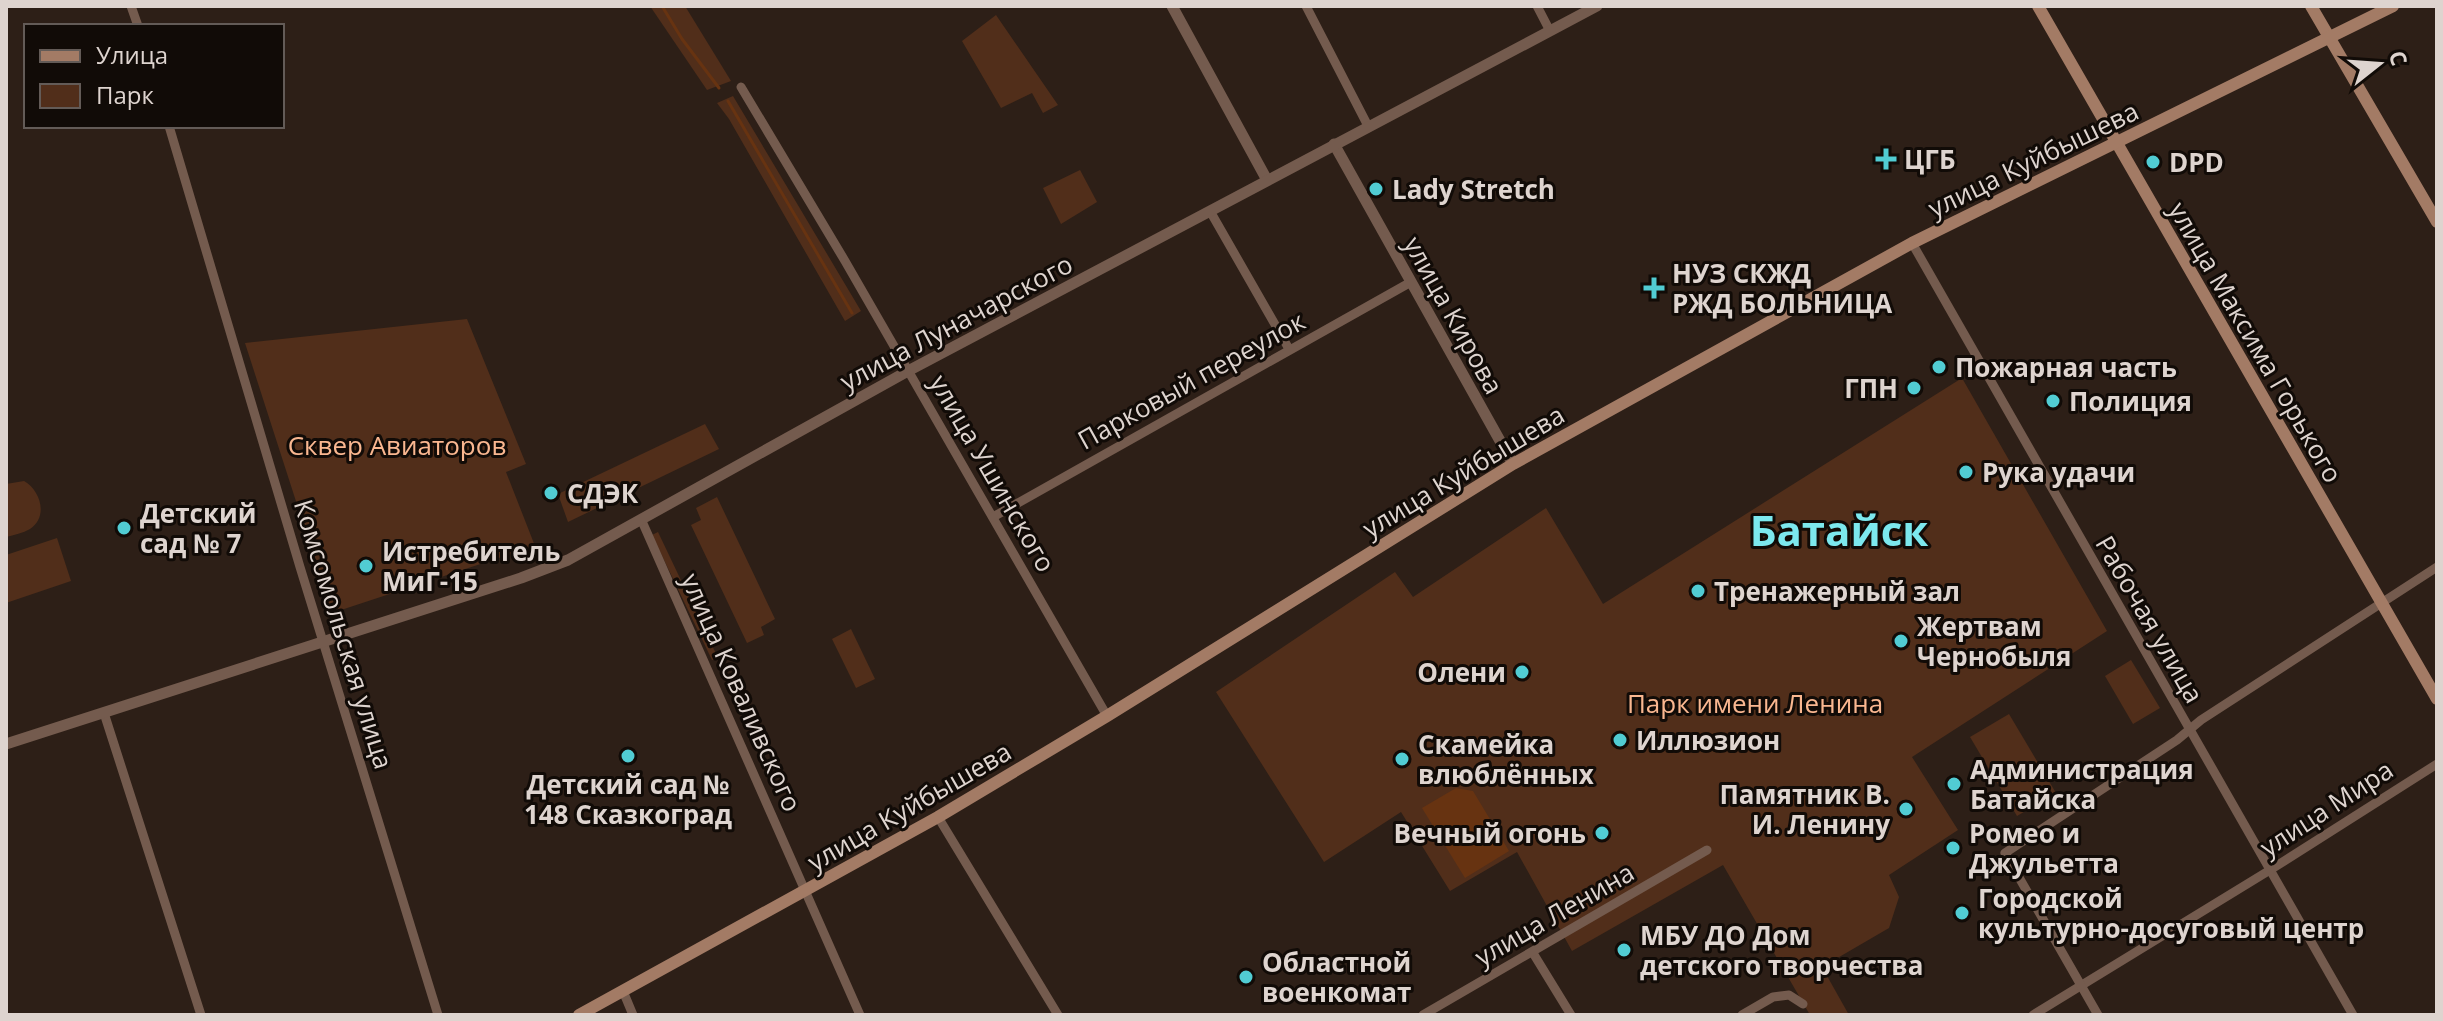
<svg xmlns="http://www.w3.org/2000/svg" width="2443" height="1021" font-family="'Open Sans',sans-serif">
	<rect width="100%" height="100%" fill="#2d1f17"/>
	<g fill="#512e1a">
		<path d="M650 6H685L731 81 707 90Z"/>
		<path d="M996 15 1058 105 1043 113 1032 93 1001 108 962 41Z"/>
		<path d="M733 96 861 311 845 321 729 119 717 103Z"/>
		<path d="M1080 170 1097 202 1061 224 1043 188Z"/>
		<path d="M467 319 526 464 506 472 535 546 332 613 245 343Z"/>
		<path d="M1962 378 2107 631 1912 757 1958 830 1889 875 1899 897 1889 928 1822 967 1849 1015H1810L1723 865 1572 951 1517 852 1450 891 1401 812 1324 862 1216 692 1395 572 1413 597 1546 508 1603 604Z"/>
		<path d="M705 424 719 449 568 522 558 494Z"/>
		<path d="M24 481C40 490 49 516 30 529 23 533 14 535 6 537V484Z"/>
		<path d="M717 497 775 619 761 627 764 635 747 643 691 525 701 520 696 508Z"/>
		<path d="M658 532 718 658 712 660 652 535Z"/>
		<path d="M57 538 71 581 6 603V555Z"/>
		<path d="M851 629 875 679 856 688 832 639Z"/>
		<path d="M2131 660 2160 708 2133 724 2105 676Z"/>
		<path d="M2009 714 2056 793 2017 816 1970 737Z"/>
	</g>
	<path fill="#673311" d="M1456 788 1473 791 1509 851 1465 878 1422 808Z"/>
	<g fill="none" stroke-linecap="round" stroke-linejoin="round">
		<g stroke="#673311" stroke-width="3">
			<path d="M662 6 682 39 719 88"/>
			<path d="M728 101 852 313"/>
		</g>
		<g stroke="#745b4e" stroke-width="9">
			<path d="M131 6 138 26"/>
			<path d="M1306 6 1368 126"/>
			<path d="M1537 6 1550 31"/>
			<path d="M741 87 845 261 1107 716"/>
			<path d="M169 126 300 567 438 1015"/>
			<path d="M1210 211 1289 349"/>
			<path d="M1912 243 2353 1015"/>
			<path d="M993 517 1411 282"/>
			<path d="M641 519 860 1015"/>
			<path d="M104 713 201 1015"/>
			<path d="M938 817 1058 1015"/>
			<path d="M1533 953 1571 1015"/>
			<path d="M623 991 633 1015"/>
			<path d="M1423 1015 1707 850"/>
			<path d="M1742 1015 1773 997 1789 995 1803 1004"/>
			<path d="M2033 1015 2270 870 2437 764"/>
			<path d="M2098 1015 2005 853 2177 740 2201 720 2437 567"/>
		</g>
		<g stroke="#745b4e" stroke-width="11">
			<path d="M1172 6 1267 180"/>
			<path d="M1334 144 1513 464"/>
			<path d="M6 744 521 578 568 560 908 371 1597 6"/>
		</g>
		<g stroke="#a37b65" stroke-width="12">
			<path d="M2038 6 2437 699"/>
			<path d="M2311 6 2437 222"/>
			<path d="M579 1015 938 817 1107 716 1513 464 1912 243 2393 6"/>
		</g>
	</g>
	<g fill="#51ccd3" stroke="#110b07" stroke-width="3">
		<path d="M1882 147h8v8h8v8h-8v8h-8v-8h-8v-8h8z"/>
		<circle cx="2153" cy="162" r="8"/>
		<circle cx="1376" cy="189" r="8"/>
		<path d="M1650 276h8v8h8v8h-8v8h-8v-8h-8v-8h8z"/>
		<circle cx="1939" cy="367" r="8"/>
		<circle cx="1914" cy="388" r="8"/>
		<circle cx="2053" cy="401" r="8"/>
		<circle cx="1966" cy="472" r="8"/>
		<circle cx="551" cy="493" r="8"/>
		<circle cx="124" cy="528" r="8"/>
		<circle cx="366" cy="566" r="8"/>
		<circle cx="1698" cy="591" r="8"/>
		<circle cx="1901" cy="641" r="8"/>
		<circle cx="1522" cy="672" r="8"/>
		<circle cx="1620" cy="740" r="8"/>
		<circle cx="628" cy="756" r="8"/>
		<circle cx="1402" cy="759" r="8"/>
		<circle cx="1954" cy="784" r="8"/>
		<circle cx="1906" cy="809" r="8"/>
		<circle cx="1602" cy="833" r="8"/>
		<circle cx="1953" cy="848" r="8"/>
		<circle cx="1962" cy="913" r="8"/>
		<circle cx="1624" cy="950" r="8"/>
		<circle cx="1246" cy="977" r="8"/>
	</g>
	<g text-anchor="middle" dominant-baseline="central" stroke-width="6" stroke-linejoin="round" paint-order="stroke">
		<g font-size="26" font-weight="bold" fill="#ded4cf" stroke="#110b07" text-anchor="start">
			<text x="1904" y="159">ЦГБ</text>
			<text x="2169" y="162">DPD</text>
			<text x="1392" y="189">Lady Stretch</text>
			<text x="1672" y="273">НУЗ СКЖД<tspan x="1672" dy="30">РЖД БОЛЬНИЦА</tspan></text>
			<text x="1955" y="367">Пожарная часть</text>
			<text x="1898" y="388" text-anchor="end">ГПН</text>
			<text x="2069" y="401">Полиция</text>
			<text x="1982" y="472">Рука удачи</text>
			<text x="567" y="493">СДЭК</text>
			<text x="140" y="513">Детский<tspan x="140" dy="30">сад № 7</tspan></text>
			<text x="382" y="551">Истребитель<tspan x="382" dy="30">МиГ-15</tspan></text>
			<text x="1714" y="591">Тренажерный зал</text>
			<text x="1917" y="626">Жертвам<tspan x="1917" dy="30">Чернобыля</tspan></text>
			<text x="1506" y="672" text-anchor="end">Олени</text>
			<text x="1636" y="740">Иллюзион</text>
			<text x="1418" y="744">Скамейка<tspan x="1418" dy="30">влюблённых</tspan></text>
			<text x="1970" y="769">Администрация<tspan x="1970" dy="30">Батайска</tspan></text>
			<text x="628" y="784" text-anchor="middle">Детский сад №<tspan x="628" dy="30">148 Сказкоград</tspan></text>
			<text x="1890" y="794" text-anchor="end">Памятник В.<tspan x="1890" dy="30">И. Ленину</tspan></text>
			<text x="1586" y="833" text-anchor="end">Вечный огонь</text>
			<text x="1969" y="833">Ромео и<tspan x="1969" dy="30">Джульетта</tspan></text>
			<text x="1978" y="898">Городской<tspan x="1978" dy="30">культурно-досуговый центр</tspan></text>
			<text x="1640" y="935">МБУ ДО Дом<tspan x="1640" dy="30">детского творчества</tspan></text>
			<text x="1262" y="962">Областной<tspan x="1262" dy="30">военкомат</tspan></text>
		</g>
		<g font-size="26" fill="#ded4cf" stroke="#110b07">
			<text transform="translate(2033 159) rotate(-26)">улица Куйбышева</text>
			<text transform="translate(1454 315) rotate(61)">улица Кирова</text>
			<text transform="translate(956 322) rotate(-28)">улица Луначарского</text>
			<text transform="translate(2256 342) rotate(60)">улица Максима Горького</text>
			<text transform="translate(1191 380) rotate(-29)">Парковый переулок</text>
			<text transform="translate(1463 471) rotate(-31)">улица Куйбышева</text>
			<text transform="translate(993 473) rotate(60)">улица Ушинского</text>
			<text transform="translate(2150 619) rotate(60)">Рабочая улица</text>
			<text transform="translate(344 634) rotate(73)">Комсомольская улица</text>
			<text transform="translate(742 692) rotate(66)">улица Коваливского</text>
			<text transform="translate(909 806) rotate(-30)">улица Куйбышева</text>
			<text transform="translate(2326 808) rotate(-33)">улица Мира</text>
			<text transform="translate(1554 914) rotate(-30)">улица Ленина</text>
		</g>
		<g font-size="26" fill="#fab790" stroke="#110b07">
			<text x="397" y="445">Сквер Авиаторов</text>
			<text x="1755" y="703">Парк имени Ленина</text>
		</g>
		<g font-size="42" font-weight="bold" fill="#7ce8ee" stroke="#110b07">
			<text x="1839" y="529">Батайск</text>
		</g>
	</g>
	<rect width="2443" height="1021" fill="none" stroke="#ded4cf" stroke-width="16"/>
	<rect x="24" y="24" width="260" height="104" fill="#110b07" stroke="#635b57" stroke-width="2"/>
	<rect x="40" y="50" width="40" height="12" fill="#a37b65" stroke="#635b57" stroke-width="2"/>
	<text x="96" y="64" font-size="24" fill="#ded4cf">Улица</text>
	<rect x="40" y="84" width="40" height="24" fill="#512e1a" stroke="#635b57" stroke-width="2"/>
	<text x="96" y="104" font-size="24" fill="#ded4cf">Парк</text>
	<g transform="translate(2379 64) rotate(73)" stroke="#110b07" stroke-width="6" paint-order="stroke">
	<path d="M0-6L14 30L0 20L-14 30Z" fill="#ded4cf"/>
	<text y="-12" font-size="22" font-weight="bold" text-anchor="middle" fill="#ded4cf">С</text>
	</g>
</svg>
